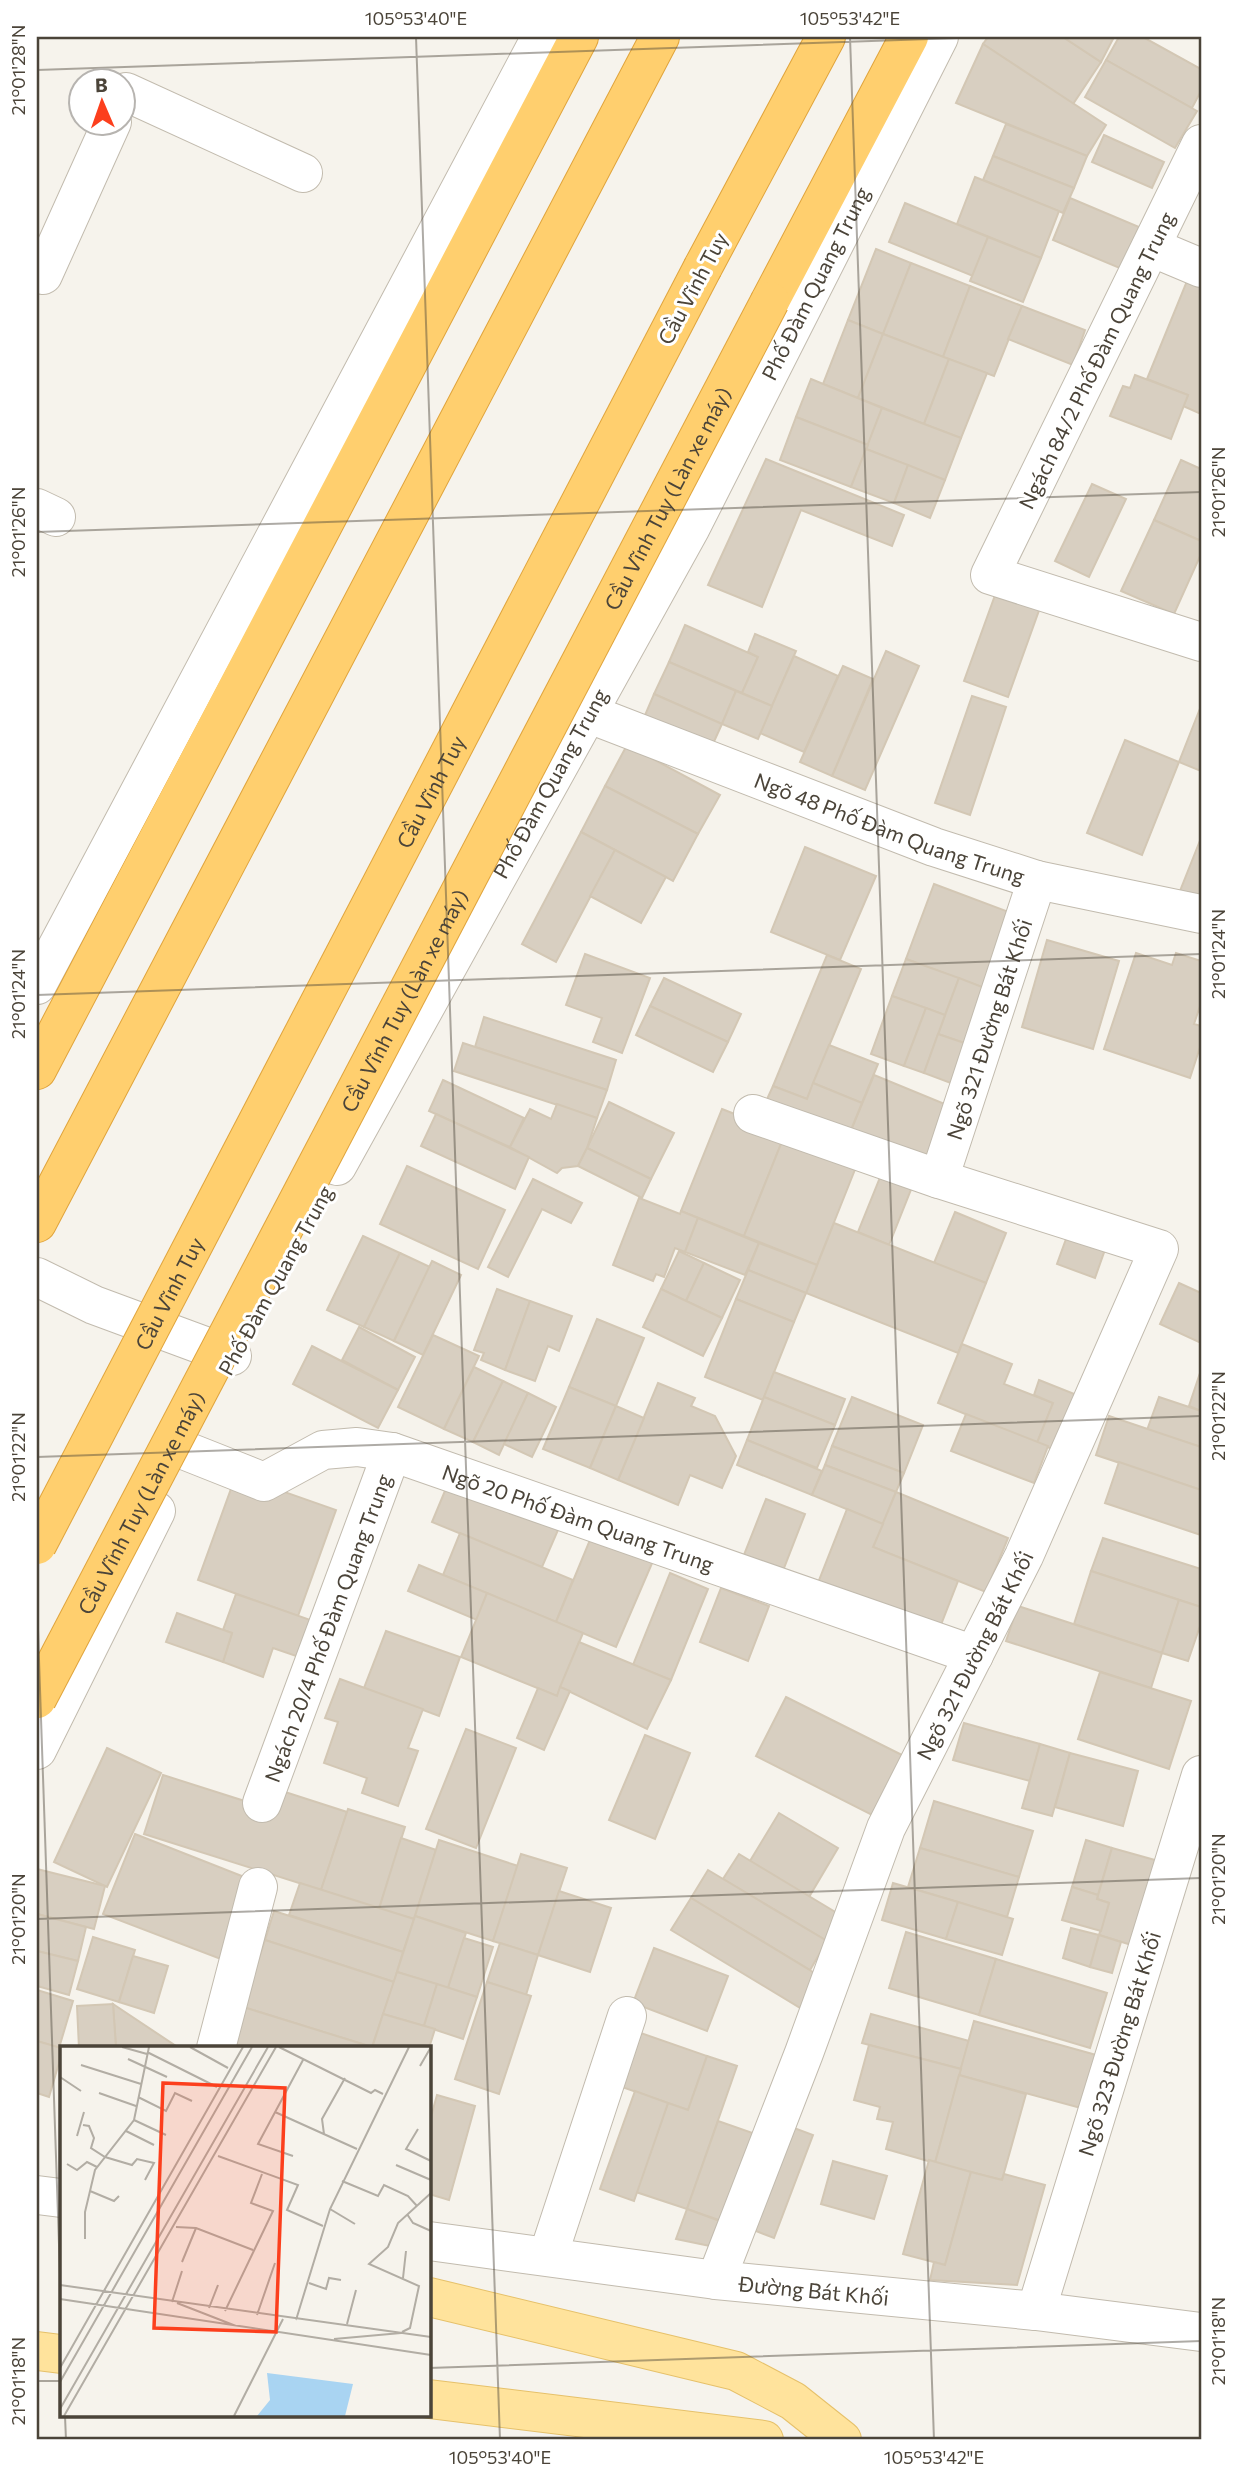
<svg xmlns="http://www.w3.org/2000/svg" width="1238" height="2477" font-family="Commissioner,sans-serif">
	<rect width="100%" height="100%" fill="#f6f3ec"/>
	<g fill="#d8cfc1" stroke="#d3c7b4" stroke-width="2">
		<path d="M988 37H1063L1101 62 1073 104 983 44Z"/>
		<path d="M1063 37H1114L1101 62Z"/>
		<path d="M1119 37H1143L1201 69V91L1192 108 1106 60Z"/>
		<path d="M983 44 1106 125 1087 156 956 103Z"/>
		<path d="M1106 60 1197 111 1175 148 1085 97Z"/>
		<path d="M1006 124 1087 156 1074 188 993 156Z"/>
		<path d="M1104 135 1164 162 1152 188 1092 162Z"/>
		<path d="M993 156 1074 188 1063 213 983 180Z"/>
		<path d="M975 177 1059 211 1041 258 957 224Z"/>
		<path d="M1070 198 1139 227 1122 269 1053 240Z"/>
		<path d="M905 203 988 237 973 276 889 242Z"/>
		<path d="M988 237 1041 258 1023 302 970 281Z"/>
		<path d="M876 249 911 263 883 334 848 320Z"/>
		<path d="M911 263 970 286 943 357 883 334Z"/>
		<path d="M1187 281 1201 287V414L1183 406 1188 395 1147 379Z"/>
		<path d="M970 286 1022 306 994 376 943 357Z"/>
		<path d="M1022 306 1085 330 1073 365 1008 339Z"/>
		<path d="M848 320 883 334 858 398 823 384Z"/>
		<path d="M883 334 949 359 924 424 858 398Z"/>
		<path d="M949 359 987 373 961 438 924 424Z"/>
		<path d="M1135 375 1188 395 1171 439 1110 416 1123 386 1130 388Z"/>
		<path d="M811 379 882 408 868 445 796 417Z"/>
		<path d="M882 408 961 438 945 480 866 449Z"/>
		<path d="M796 417 868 445 851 487 780 460Z"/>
		<path d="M866 449 908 465 894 503 851 487Z"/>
		<path d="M766 459 904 515 892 546 801 510 762 607 708 585Z"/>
		<path d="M1181 460 1201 469V541L1154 520Z"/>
		<path d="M908 465 945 480 930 518 894 503Z"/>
		<path d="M1092 484 1126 499 1089 577 1055 561Z"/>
		<path d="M1154 520 1201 541V554L1174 614 1121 591Z"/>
		<path d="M998 587 1042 602 1008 697 964 681Z"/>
		<path d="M685 625 758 657 742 693 669 662Z"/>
		<path d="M755 634 796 651 772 706 742 693 758 657 748 652Z"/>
		<path d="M886 651 919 666 865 790 832 776Z"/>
		<path d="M794 656 838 676 804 752 760 733Z"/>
		<path d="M669 662 736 691 722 724 654 694Z"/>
		<path d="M843 666 873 679 832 776 800 762Z"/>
		<path d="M736 691 772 706 758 739 722 724Z"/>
		<path d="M654 694 722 724 707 757 640 727Z"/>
		<path d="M972 696 1006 707 970 815 935 803Z"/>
		<path d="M1201 706V771L1179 762Z"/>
		<path d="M1125 740 1179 762 1142 855 1087 833Z"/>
		<path d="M627 745 720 795 698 834 605 786Z"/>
		<path d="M605 786 698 834 673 881 581 832Z"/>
		<path d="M581 832 615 850 556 962 522 944Z"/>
		<path d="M1201 838V899L1180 891Z"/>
		<path d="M805 847 876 876 840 960 771 932Z"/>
		<path d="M615 850 666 877 641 923 590 896Z"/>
		<path d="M934 884 1022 917 995 992 906 959Z"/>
		<path d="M1047 940 1119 961 1093 1049 1022 1027Z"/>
		<path d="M1136 953 1172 965 1176 953 1201 961V1003L1194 1024 1201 1026V1044L1190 1078 1104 1049Z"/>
		<path d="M585 954 650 978 622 1053 593 1042 602 1018 566 1005Z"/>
		<path d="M827 955 861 969 807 1099 773 1086Z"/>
		<path d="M906 959 959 978 945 1015 892 996Z"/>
		<path d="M664 978 741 1014 728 1042 650 1006Z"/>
		<path d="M959 978 995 992 979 1048 938 1034Z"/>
		<path d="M892 996 926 1008 904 1066 871 1054Z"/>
		<path d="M650 1006 728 1042 713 1072 636 1035Z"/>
		<path d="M926 1008 945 1015 924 1073 904 1066Z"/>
		<path d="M484 1017 616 1060 607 1090 475 1047Z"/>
		<path d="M938 1034 979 1048 964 1088 924 1073Z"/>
		<path d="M463 1043 607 1090 597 1118 454 1071Z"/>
		<path d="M829 1045 878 1064 862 1103 813 1083Z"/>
		<path d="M874 1075 952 1107 927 1168 849 1135Z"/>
		<path d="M443 1080 524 1118 510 1147 429 1111Z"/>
		<path d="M813 1083 862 1103 846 1142 763 1108 773 1086 807 1099Z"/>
		<path d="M609 1102 674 1133 651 1179 587 1148Z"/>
		<path d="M557 1104 597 1118 587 1148 578 1166 562 1168 557 1173 510 1147 530 1109 551 1119Z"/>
		<path d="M722 1109 785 1134 744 1236 681 1211Z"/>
		<path d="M436 1114 529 1157 515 1189 421 1146Z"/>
		<path d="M785 1134 860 1157 817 1265 744 1236Z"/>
		<path d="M587 1148 651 1179 642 1198 578 1166Z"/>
		<path d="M407 1166 505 1210 478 1269 380 1224Z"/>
		<path d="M881 1175 912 1187 889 1245 858 1232Z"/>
		<path d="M533 1179 582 1203 571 1223 542 1209 508 1277 488 1267Z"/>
		<path d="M639 1198 680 1214 681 1211 698 1218 685 1252 675 1248 664 1277 656 1274 653 1281 613 1265Z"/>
		<path d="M955 1212 1006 1233 986 1283 934 1263Z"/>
		<path d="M698 1218 759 1243 745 1275 685 1252Z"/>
		<path d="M834 1223 986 1283 958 1353 806 1293Z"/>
		<path d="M1070 1228 1108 1241 1095 1278 1057 1264Z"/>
		<path d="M363 1236 400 1253 364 1327 327 1310Z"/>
		<path d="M759 1243 817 1265 806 1293 748 1270Z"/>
		<path d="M679 1251 704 1263 686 1301 661 1289Z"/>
		<path d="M400 1253 430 1267 394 1341 364 1327Z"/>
		<path d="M432 1261 461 1275 423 1355 394 1341Z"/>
		<path d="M704 1263 740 1280 722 1318 686 1301Z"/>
		<path d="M748 1270 806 1293 794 1322 736 1299Z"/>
		<path d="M1179 1283 1201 1293V1343L1160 1324Z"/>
		<path d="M497 1289 530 1301 505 1370 481 1360 484 1353 474 1350Z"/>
		<path d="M661 1289 722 1318 703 1356 643 1327Z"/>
		<path d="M736 1299 794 1322 763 1400 705 1377Z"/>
		<path d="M530 1301 572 1316 559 1351 548 1346 535 1381 505 1370Z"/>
		<path d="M597 1319 644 1338 616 1406 569 1387Z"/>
		<path d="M359 1327 415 1357 398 1390 342 1360Z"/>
		<path d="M433 1335 479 1356 444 1429 398 1407Z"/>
		<path d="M962 1344 1012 1364 1004 1384 1053 1403 1037 1443 938 1403Z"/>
		<path d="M312 1346 398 1390 378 1428 293 1384Z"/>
		<path d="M474 1367 503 1381 473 1442 444 1429Z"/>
		<path d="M1201 1370V1411L1189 1406Z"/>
		<path d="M774 1372 845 1399 835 1425 764 1397Z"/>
		<path d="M1039 1380 1087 1399 1065 1454 1037 1443 1053 1403 1034 1395Z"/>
		<path d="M503 1381 528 1393 499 1455 473 1442Z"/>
		<path d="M658 1383 695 1398 691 1406 715 1416 736 1456 722 1488 690 1475 678 1505 618 1480Z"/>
		<path d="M569 1387 616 1406 590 1468 543 1449Z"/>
		<path d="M528 1393 556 1407 532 1457 504 1444Z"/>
		<path d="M764 1397 835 1425 817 1468 747 1440Z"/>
		<path d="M852 1397 923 1425 904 1473 832 1446Z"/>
		<path d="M1159 1397 1201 1411V1447L1147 1430Z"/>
		<path d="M616 1406 644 1418 618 1480 590 1468Z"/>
		<path d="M966 1414 1048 1446 1034 1483 951 1451Z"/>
		<path d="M1109 1416 1201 1447V1490L1096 1455Z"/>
		<path d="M747 1440 822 1471 812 1495 737 1465Z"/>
		<path d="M832 1446 904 1473 896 1492 825 1465Z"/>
		<path d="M1119 1462 1201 1490V1535L1105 1503Z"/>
		<path d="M825 1465 896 1492 883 1524 812 1495Z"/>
		<path d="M236 1475 336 1510 298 1616 198 1580Z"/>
		<path d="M447 1486 561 1523 542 1567 432 1522Z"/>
		<path d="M896 1492 1008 1538 986 1592 873 1547Z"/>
		<path d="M766 1499 805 1514 779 1581 740 1565Z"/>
		<path d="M847 1509 883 1524 873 1547 958 1581 937 1635 816 1588Z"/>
		<path d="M460 1533 573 1580 556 1622 443 1575Z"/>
		<path d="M592 1535 653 1561 616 1647 556 1622Z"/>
		<path d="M1103 1538 1201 1569V1607L1091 1571Z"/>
		<path d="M419 1565 487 1593 477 1620 408 1591Z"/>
		<path d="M1091 1571 1179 1600 1162 1653 1074 1624Z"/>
		<path d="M670 1573 708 1589 671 1680 633 1665Z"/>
		<path d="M721 1588 769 1606 748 1661 700 1642Z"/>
		<path d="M487 1593 583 1633 557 1696 461 1657Z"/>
		<path d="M236 1594 319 1623 305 1659 273 1648 263 1677 223 1662 232 1633 223 1630Z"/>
		<path d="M1179 1600 1201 1607V1623L1188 1661 1162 1653Z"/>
		<path d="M1018 1606 1162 1653 1151 1688 1006 1641Z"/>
		<path d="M177 1613 232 1633 223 1662 166 1642Z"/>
		<path d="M386 1631 460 1657 439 1716 364 1688Z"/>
		<path d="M579 1642 671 1680 647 1729 560 1687Z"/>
		<path d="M1100 1672 1191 1701 1169 1769 1078 1739Z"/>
		<path d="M340 1679 423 1709 408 1748 418 1751 398 1806 362 1793 367 1778 324 1763 338 1722 325 1718Z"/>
		<path d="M560 1687 570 1691 544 1750 517 1738 538 1688 557 1696Z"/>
		<path d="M786 1697 906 1757 876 1817 756 1756Z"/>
		<path d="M964 1723 1040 1744 1030 1781 953 1760Z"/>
		<path d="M466 1729 516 1748 476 1848 426 1829Z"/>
		<path d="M645 1735 690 1753 655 1839 609 1820Z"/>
		<path d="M1040 1744 1070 1753 1052 1816 1022 1808Z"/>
		<path d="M107 1748 161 1773 107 1887 54 1862Z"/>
		<path d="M1070 1753 1138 1771 1123 1826 1055 1807Z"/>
		<path d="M163 1775 273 1810 279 1790 347 1812 321 1890 144 1834Z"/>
		<path d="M934 1801 1033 1831 1019 1877 920 1848Z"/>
		<path d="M348 1809 405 1827 379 1909 321 1890Z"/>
		<path d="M779 1813 838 1848 809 1897 750 1861Z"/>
		<path d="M135 1834 257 1882 226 1961 103 1914Z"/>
		<path d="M401 1838 436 1850 414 1919 379 1909Z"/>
		<path d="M439 1840 518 1866 493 1941 415 1916Z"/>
		<path d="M1086 1840 1112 1848 1098 1895 1072 1887Z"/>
		<path d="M920 1848 1019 1877 1007 1917 908 1887Z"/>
		<path d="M1112 1848 1162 1862 1138 1947 1099 1935 1109 1903 1097 1899Z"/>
		<path d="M521 1854 567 1868 538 1955 493 1941Z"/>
		<path d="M739 1854 842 1916 827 1941 723 1879Z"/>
		<path d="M37 1869 105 1886 94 1929 37 1914Z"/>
		<path d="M708 1870 827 1941 810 1970 691 1898Z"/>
		<path d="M300 1883 414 1919 403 1952 289 1915Z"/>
		<path d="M893 1883 958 1902 946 1939 882 1920Z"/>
		<path d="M1072 1887 1098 1895 1097 1899 1109 1903 1101 1931 1062 1920Z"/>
		<path d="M559 1891 611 1908 590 1972 538 1955Z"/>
		<path d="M691 1898 821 1977 802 2009 671 1930Z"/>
		<path d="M958 1902 1013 1919 1002 1955 946 1939Z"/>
		<path d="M274 1911 403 1952 394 1982 265 1940Z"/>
		<path d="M37 1914 86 1927 78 1961 37 1951Z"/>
		<path d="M415 1916 466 1933 448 1988 397 1972Z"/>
		<path d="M1071 1928 1099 1935 1090 1967 1063 1958Z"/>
		<path d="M906 1932 996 1959 979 2015 889 1988Z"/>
		<path d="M1099 1935 1121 1942 1112 1973 1090 1967Z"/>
		<path d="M93 1937 135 1950 119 2002 77 1989Z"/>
		<path d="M464 1938 493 1947 477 1997 448 1988Z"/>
		<path d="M265 1940 394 1982 372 2047 243 2007Z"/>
		<path d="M500 1943 538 1955 526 1995 487 1982Z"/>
		<path d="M654 1948 728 1976 707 2031 633 2003Z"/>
		<path d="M37 1951 78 1961 69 1995 37 1986Z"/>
		<path d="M133 1956 168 1966 154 2013 119 2002Z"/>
		<path d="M996 1959 1107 1993 1090 2048 979 2015Z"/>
		<path d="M397 1972 437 1984 424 2026 383 2014Z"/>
		<path d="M487 1982 531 1996 499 2094 455 2079Z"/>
		<path d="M437 1984 477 1997 463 2039 424 2026Z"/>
		<path d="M37 1990 73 2001 59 2048 37 2041Z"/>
		<path d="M113 2004 179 2048H116Z"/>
		<path d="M113 2004 116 2048H79L77 2006Z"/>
		<path d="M243 2007 372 2047V2048H230Z"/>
		<path d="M383 2014 435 2029 429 2048H372Z"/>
		<path d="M871 2014 969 2041 961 2069 862 2043Z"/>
		<path d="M974 2021 1107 2058 1092 2111 959 2075Z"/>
		<path d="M635 2031 707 2056 688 2110 616 2085Z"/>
		<path d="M37 2041 61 2048V2056L49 2097 37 2093Z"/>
		<path d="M869 2045 961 2069 935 2163 886 2149 893 2122 877 2119 880 2107 854 2100Z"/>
		<path d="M707 2056 737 2066 687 2209 636 2192 668 2103 688 2110Z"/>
		<path d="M959 2075 1026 2094 1002 2180 935 2163Z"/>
		<path d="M635 2091 668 2103 634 2201 600 2189Z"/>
		<path d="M437 2095 475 2106 449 2200 429 2194V2124Z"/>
		<path d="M718 2121 764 2137 733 2225 687 2209Z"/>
		<path d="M786 2125 813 2135 774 2238 748 2228Z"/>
		<path d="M929 2160 971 2172 945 2265 903 2254Z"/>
		<path d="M833 2161 887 2176 874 2219 821 2204Z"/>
		<path d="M971 2172 1002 2180 1004 2174 1045 2185 1017 2285 930 2280 934 2262 945 2265Z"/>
		<path d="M687 2209 728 2224 720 2248 676 2239Z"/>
	</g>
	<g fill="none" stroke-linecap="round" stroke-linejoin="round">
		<g stroke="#c2bbae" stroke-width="40">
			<g id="street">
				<path d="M122 99 126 92 303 173"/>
				<path d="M1201 144 990 575 1201 642"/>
				<path d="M1151 247 1201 268"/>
				<path d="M37 272 43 275 112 122"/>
				<path d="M37 508 56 517"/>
				<path id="s1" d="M587 713 934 847 1037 880 1201 914"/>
				<path d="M37 985 541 37"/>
				<path d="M753 1114 939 1179"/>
				<path id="s2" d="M337 1166 691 527 939 37"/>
				<path d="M37 1277 94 1305 232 1356"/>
				<path id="s3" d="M186 1451 264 1482 323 1450 357 1447 392 1452 974 1655"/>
				<path d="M37 1750 156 1511"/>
				<path id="s4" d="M262 1803 392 1452"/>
				<path d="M216 2048 258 1887"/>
				<path d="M37 2195 61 2198"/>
				<path id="s5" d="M429 2241 716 2280 1036 2311 1201 2332"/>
				<path d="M548 2256 627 2016"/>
				<path id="s6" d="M716 2280 804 2053 886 1828 1024 1556 1159 1249 939 1179 1037 880"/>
				<path id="s7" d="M1036 2311 1201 1775"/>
			</g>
		</g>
		<g stroke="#e6c16a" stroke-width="40">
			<g id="primary">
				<path d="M429 2297 736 2371 793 2401 842 2440"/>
				<path d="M37 2351 61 2354"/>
				<path d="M429 2399 764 2440"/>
			</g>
		</g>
		<g stroke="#e0a43c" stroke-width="40">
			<g id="highway">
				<path d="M703 267 826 37"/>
				<path d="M770 301 909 37"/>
				<path d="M37 1070 579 37"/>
				<path d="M37 1223 660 37"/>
			</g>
		</g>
		<use href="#street" stroke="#fff" stroke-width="38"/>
		<use href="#primary" stroke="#ffe39c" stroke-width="38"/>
		<use href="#highway" stroke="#ffcf6e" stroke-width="38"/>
		<g stroke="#e0a43c" stroke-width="40" stroke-linecap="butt">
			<g id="highway-bridge">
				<path id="s8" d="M37 1545 703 267"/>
				<path id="s9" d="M37 1699 770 301"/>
			</g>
		</g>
		<use href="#highway-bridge" stroke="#ffcf6e" stroke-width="38"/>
	</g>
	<path fill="none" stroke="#4b4439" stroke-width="2" stroke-opacity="0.45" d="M416 37 500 2440M850 37 934 2440M37 70 988 37M37 532 1201 492M37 995 1201 954M37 1457 1201 1416M37 1601 61 2303M37 1919 1201 1878M429 2368 1201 2341M37 2381H61M65 2416 66 2440"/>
	<g text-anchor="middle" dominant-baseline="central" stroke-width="6" stroke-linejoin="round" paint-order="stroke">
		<g font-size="21" fill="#4b4439" stroke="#fff">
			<text stroke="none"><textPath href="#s2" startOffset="1004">Phố Đàm Quang Trung</textPath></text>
			<text transform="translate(692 288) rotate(-62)">Cầu Vĩnh Tuy</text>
			<text transform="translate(1096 360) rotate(-64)">Ngách 84/2 Phố Đàm Quang Trung</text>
			<text stroke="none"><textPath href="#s9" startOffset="1356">Cầu Vĩnh Tuy (Làn xe máy)</textPath></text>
			<text stroke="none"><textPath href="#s2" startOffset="438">Phố Đàm Quang Trung</textPath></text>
			<text stroke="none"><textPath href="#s8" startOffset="850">Cầu Vĩnh Tuy</textPath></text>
			<text stroke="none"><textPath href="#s1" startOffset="324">Ngõ 48 Phố Đàm Quang Trung</textPath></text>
			<text stroke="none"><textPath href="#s9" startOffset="789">Cầu Vĩnh Tuy (Làn xe máy)</textPath></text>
			<text stroke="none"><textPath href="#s6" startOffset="1512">Ngõ 321 Đường Bát Khối</textPath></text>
			<text transform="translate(275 1280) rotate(-61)">Phố Đàm Quang Trung</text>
			<text stroke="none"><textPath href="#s8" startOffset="284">Cầu Vĩnh Tuy</textPath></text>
			<text stroke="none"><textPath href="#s9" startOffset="222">Cầu Vĩnh Tuy (Làn xe máy)</textPath></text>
			<text stroke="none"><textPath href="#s3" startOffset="418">Ngõ 20 Phố Đàm Quang Trung</textPath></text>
			<text stroke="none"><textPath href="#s4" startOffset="187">Ngách 20/4 Phố Đàm Quang Trung</textPath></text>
			<text stroke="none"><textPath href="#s6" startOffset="677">Ngõ 321 Đường Bát Khối</textPath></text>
			<text stroke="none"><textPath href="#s7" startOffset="280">Ngõ 323 Đường Bát Khối</textPath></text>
			<text stroke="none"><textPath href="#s5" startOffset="388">Đường Bát Khối</textPath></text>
		</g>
	</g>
	<g transform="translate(60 2046)">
		<rect width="371" height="371" fill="#f6f3ec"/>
		<path d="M207 327 293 338 285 370H197L210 354Z" fill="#a9d4f2"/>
		<path fill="none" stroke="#b2ada4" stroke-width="2" d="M62 1 87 8M130 1 168 22M219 1 311 47 315 44 323 48M87 6 157 41M68 13 107 31M21 19 81 38M360 20 371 1M0 31 21 45M39 47 76 60M78 51 106 65 115 47 132 55M215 66 297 103M74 74 106 89M23 79 29 80 34 92 31 102 45 111 72 119 77 113 94 117 85 134M358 83 346 103 371 115M66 85 94 99M264 88 262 73 285 32M17 90 24 66M158 110 238 139 227 164 263 180M233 110 198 98 243 14M7 118 17 124 27 116 37 121M336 119 371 134M282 135 318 150 324 139 348 150 357 160M30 145 54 155 59 150M270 163 295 178M347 168 353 177 371 185M116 181 136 182 193 204M25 193V166L35 124 74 74 89 1M122 216 136 182M343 232 346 205M249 237 266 243 269 232 281 234M0 239 371 291M0 253 371 309M112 256 122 225M117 257 176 280M149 262 158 239M165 265 213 165 191 157 202 128M197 269 215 217M236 274 270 163 349 1M287 278 296 244M342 286 350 282 359 240 309 218 328 201 338 177 371 147M274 293 341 287M0 322 183 1M0 336 192 1M0 363 208 1M4 370 216 1M174 370 223 273"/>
		<path fill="#fc3f1d" fill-opacity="0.15" stroke="#fc3f1d" stroke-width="3.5" d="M103 37 225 42 216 286 94 282Z"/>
		<rect width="371" height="371" fill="none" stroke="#4b4439" stroke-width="3.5"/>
	</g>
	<rect width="1238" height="2477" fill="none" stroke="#ffffff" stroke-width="77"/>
	<g transform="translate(102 102) rotate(358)"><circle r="33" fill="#ffffff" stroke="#b7b4b0" stroke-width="2"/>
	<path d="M0-5L12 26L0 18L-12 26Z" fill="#fc3f1d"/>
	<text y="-10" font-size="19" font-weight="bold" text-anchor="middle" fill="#4b4439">B</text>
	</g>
	<rect x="38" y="38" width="1162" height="2400" fill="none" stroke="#4b4439" stroke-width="2.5"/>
	<g font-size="18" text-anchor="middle" fill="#4b4439">
		<text x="416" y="25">105°53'40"E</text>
		<text x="850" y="25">105°53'42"E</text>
		<text transform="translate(19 70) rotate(-90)" y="6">21°01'28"N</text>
		<text transform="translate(1219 492) rotate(-90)" y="6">21°01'26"N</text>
		<text transform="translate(19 532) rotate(-90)" y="6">21°01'26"N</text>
		<text transform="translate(1219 954) rotate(-90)" y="6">21°01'24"N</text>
		<text transform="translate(19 994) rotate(-90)" y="6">21°01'24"N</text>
		<text transform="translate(1219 1416) rotate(-90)" y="6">21°01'22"N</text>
		<text transform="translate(19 1457) rotate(-90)" y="6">21°01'22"N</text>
		<text transform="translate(1219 1879) rotate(-90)" y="6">21°01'20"N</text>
		<text transform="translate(19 1919) rotate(-90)" y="6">21°01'20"N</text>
		<text transform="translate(1219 2341) rotate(-90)" y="6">21°01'18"N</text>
		<text transform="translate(19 2381) rotate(-90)" y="6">21°01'18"N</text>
		<text x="500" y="2464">105°53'40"E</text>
		<text x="934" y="2464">105°53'42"E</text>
	</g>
</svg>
